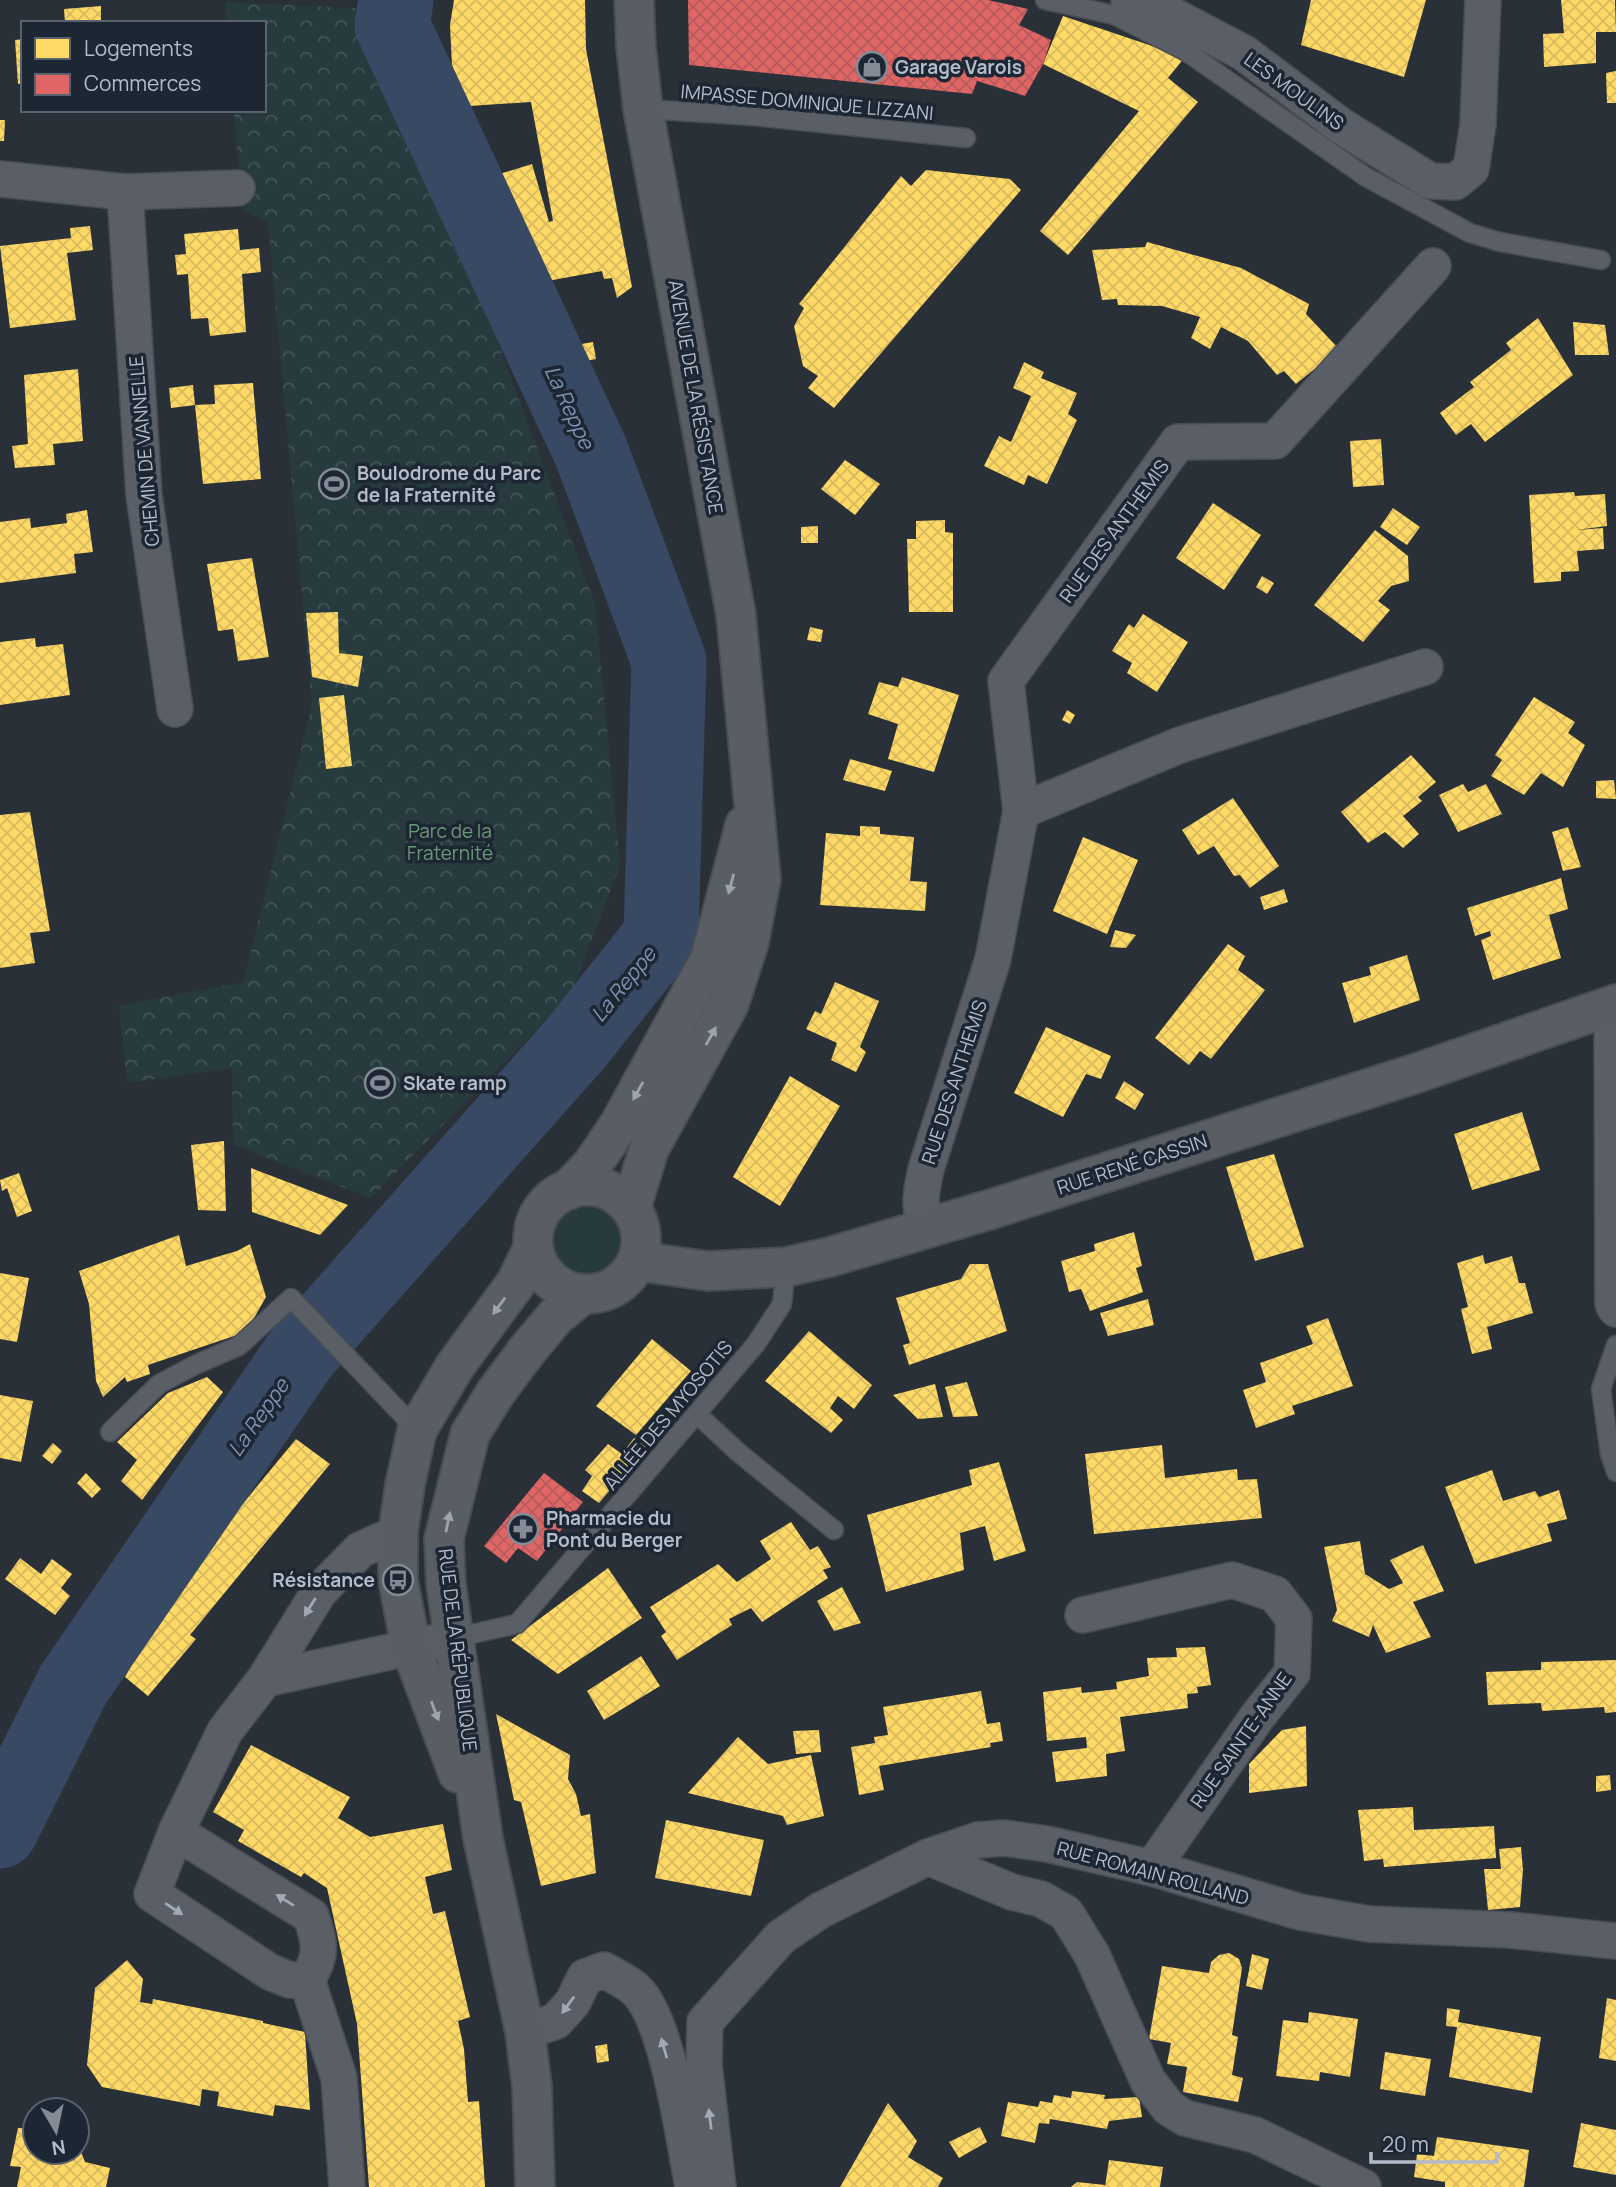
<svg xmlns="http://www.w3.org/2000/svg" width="1616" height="2187" font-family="Manrope,sans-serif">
	<defs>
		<pattern id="forest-crowns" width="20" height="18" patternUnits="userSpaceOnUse" patternTransform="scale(1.75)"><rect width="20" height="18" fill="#273a3e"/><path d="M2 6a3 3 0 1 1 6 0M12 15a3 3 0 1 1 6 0" fill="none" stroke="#445559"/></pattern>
		<pattern id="homes-cross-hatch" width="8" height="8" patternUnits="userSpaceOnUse" patternTransform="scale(1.75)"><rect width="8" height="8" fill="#ffd966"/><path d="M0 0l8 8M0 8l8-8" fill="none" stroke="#d7b95e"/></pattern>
		<pattern id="shops-cross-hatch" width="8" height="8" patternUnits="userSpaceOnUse" patternTransform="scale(1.75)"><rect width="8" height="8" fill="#e06666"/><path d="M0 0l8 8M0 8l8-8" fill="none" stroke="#b65a5c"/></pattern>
	</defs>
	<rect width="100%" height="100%" fill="#2a3038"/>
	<circle fill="#273a3e" cx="587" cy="1240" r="53"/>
	<path fill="url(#forest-crowns)" d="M225 2 373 9 595 603 620 865 571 995 371 1198 233 1145 232 1068 127 1083 119 1006 243 982 312 705 268 223 241 207 234 110H264V23H227Z"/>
	<g fill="url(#homes-cross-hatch)">
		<path d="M454 0H585L586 49 632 287 617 298 612 278 604 279 602 271 531 284 480 180 532 164 549 222 553 221 531 102 454 107 450 25Z"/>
		<path d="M1311 0H1426L1404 77 1301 45Z"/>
		<path d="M1561 0H1615L1616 32H1596V63L1544 67 1543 34 1564 33Z"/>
		<path d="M101 6V23H65L64 9Z"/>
		<path d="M1063 16 1185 57 1168 78 1198 102 1068 255 1040 231 1139 111 1043 64Z"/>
		<path d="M23 39V83L18 84 15 40Z"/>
		<path d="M1616 71V103H1607L1606 73Z"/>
		<path d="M0 120H5L4 141H0Z"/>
		<path d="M926 170 1010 179 1021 190 834 408 808 388 818 376 803 366 794 326 804 308 799 304 901 176 911 186Z"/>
		<path d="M90 226 93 250 67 253 76 320 10 328 0 246 71 238 70 228Z"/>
		<path d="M238 229 240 250 259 248 261 272 242 274 246 332 210 336 208 318 191 319 188 274 177 275 175 255 186 254 184 234Z"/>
		<path d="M1147 242 1241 268 1309 304 1306 314 1339 349 1296 384 1284 371 1277 375 1248 341 1221 327 1210 349 1191 338 1200 317 1162 306 1118 305 1117 299 1102 300 1092 250 1145 247Z"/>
		<path d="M1538 318 1573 375 1485 442 1471 424 1456 435 1440 413 1474 387 1470 382 1511 350 1506 343Z"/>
		<path d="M1573 322 1605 325 1609 355H1575Z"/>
		<path d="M593 342 596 359 572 364 564 347Z"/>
		<path d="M1024 362 1044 372 1041 378 1077 393 1068 414 1077 420 1047 484 1028 475 1024 485 984 466 999 436 1011 442 1031 396 1013 388Z"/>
		<path d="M78 369 83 441 53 444 55 465 15 468 12 446 28 444 24 375Z"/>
		<path d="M253 383 261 479 203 484 195 405 215 404 214 385Z"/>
		<path d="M193 385 195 405 171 408 169 388Z"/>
		<path d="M1381 439 1384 485 1353 487 1350 441Z"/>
		<path d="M845 460 880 484 855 515 821 489Z"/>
		<path d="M1574 492 1575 496 1605 494 1607 526 1576 530 1603 528 1604 549 1577 551 1579 571 1561 572V581L1534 583 1529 495Z"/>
		<path d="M1213 503 1261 535 1224 590 1176 558Z"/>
		<path d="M1393 508 1420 527 1407 545 1380 527Z"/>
		<path d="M87 510 93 552 74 554 76 573 0 583V522L30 518 31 528 67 523 66 514Z"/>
		<path d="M945 520V532L953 533V612H909L907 539H916V521Z"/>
		<path d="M818 526V543H801V527Z"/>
		<path d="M1375 530 1408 556 1409 581 1391 586 1378 601 1390 610 1363 642 1314 605Z"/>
		<path d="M252 558 269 657 238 661 233 629 218 631 207 564Z"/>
		<path d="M1262 576 1274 583 1267 594 1256 587Z"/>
		<path d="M338 612 339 653 363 656 358 687 312 677 306 613Z"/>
		<path d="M1143 614 1188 642 1157 692 1127 673 1132 663 1112 651 1129 624 1134 628Z"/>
		<path d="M810 627 823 630 821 642 807 640Z"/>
		<path d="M35 638 36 647 63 644 70 695 0 705V642Z"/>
		<path d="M902 677 959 695 934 772 888 759 898 724 868 714 879 682 898 687Z"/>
		<path d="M344 695 352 766 326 769 319 698Z"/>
		<path d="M1534 697 1575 722 1568 733 1585 745 1563 787 1541 773 1524 795 1491 776 1502 760 1495 755Z"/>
		<path d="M1067 710 1075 715 1070 724 1062 720Z"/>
		<path d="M1411 755 1436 782 1418 797 1422 801 1403 816 1419 834 1403 848 1385 832 1368 843 1341 812Z"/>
		<path d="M850 759 892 771 885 791 843 780Z"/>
		<path d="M1614 780 1616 799 1596 798V781Z"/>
		<path d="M1463 784 1468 792 1486 784 1502 814 1458 832 1439 795Z"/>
		<path d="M1233 798 1279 866 1250 888 1240 875 1234 876 1214 846 1198 855 1182 830Z"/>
		<path d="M30 812 50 931 30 933 35 963 0 968V815Z"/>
		<path d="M860 826 880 827V834L914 837 910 881 927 882 925 911 820 905 826 833 860 836Z"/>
		<path d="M1568 827 1581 867 1563 871 1552 832Z"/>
		<path d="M1083 837 1138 860 1107 934 1053 911Z"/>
		<path d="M1561 878 1568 909 1549 915 1561 958 1493 980 1481 940 1491 936 1490 931 1475 936 1467 908Z"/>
		<path d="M1284 889 1288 902 1264 910 1260 897Z"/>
		<path d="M1115 930 1136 935 1126 948 1110 947Z"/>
		<path d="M1228 944 1245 956 1238 970 1265 990 1211 1059 1200 1051 1189 1065 1155 1038Z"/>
		<path d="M1407 955 1420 1000 1354 1023 1342 983 1371 975 1369 967Z"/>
		<path d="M835 982 879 1001 860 1047 866 1052 856 1072 831 1060 837 1043 806 1029 815 1011 821 1014Z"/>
		<path d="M1046 1027 1111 1056 1101 1079 1086 1074 1063 1117 1014 1093Z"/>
		<path d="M790 1076 840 1106 780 1206 733 1177Z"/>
		<path d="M1124 1081 1144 1094 1135 1110 1115 1098Z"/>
		<path d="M1522 1112 1540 1170 1472 1190 1454 1134Z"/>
		<path d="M224 1141 226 1211 198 1210 191 1145Z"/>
		<path d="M1274 1154 1304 1247 1255 1261 1226 1167Z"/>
		<path d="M251 1168 348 1205 320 1235 252 1212Z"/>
		<path d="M19 1173 32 1211 17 1217 7 1188 2 1191 0 1180Z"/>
		<path d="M1134 1232 1142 1266 1136 1268 1143 1292 1090 1311 1081 1289 1069 1292 1061 1261 1095 1251 1094 1244Z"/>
		<path d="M179 1235 186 1266 237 1251 250 1244 266 1297 246 1332 148 1365 150 1374 127 1382 125 1377 103 1397 96 1381 89 1304 79 1271Z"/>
		<path d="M1483 1255 1485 1264 1512 1256 1519 1283H1525L1533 1313 1487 1327 1492 1349 1472 1354 1461 1309 1468 1307 1457 1263Z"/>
		<path d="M970 1264H988L1007 1331 909 1365 903 1345 910 1343 896 1298 961 1279Z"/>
		<path d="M0 1273 29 1278 17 1342 0 1339Z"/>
		<path d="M1148 1299 1154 1325 1108 1336 1100 1313Z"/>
		<path d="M1328 1318 1353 1386 1292 1406 1295 1414 1256 1428 1243 1390 1266 1382 1260 1363 1313 1344 1306 1326Z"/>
		<path d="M809 1331 872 1385 854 1409 838 1396 830 1408 843 1420 831 1433 765 1381Z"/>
		<path d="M652 1339 691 1371 636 1435 596 1406Z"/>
		<path d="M207 1377 223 1392 142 1500 121 1481 137 1460 117 1442 168 1393Z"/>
		<path d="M967 1382 978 1416 953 1417 945 1387Z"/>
		<path d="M935 1384 943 1417 918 1419 893 1395Z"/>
		<path d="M0 1395 33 1401 21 1462 0 1458Z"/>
		<path d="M634 1438 646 1447 599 1503 582 1491 592 1476 585 1470 608 1444 622 1454Z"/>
		<path d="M296 1439 330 1464 190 1635 196 1639 148 1696 125 1677 176 1585Z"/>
		<path d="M53 1443 62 1451 52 1464 42 1456Z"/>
		<path d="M1162 1445 1165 1478 1237 1469 1238 1480 1257 1479 1262 1518 1094 1534 1085 1454Z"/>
		<path d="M999 1462 1026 1551 994 1561 985 1526 960 1533 964 1570 886 1592 867 1515 972 1485 969 1470Z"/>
		<path d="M1492 1470 1503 1501 1535 1491 1539 1497 1559 1490 1567 1519 1547 1524 1552 1541 1475 1564 1445 1487Z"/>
		<path d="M86 1473 101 1489 92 1498 77 1483Z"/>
		<path d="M791 1522 810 1550 818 1546 831 1567 823 1570 828 1578 762 1622 751 1608 729 1619 732 1625 677 1660 661 1636 666 1632 650 1607 718 1564 737 1582 771 1559 760 1541Z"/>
		<path d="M1360 1541 1365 1574 1389 1589 1403 1583 1390 1560 1423 1545 1444 1591 1413 1602 1431 1637 1386 1653 1373 1625 1369 1637 1332 1621 1337 1610 1324 1547Z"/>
		<path d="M20 1558 41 1574 52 1559 72 1574 61 1588 70 1596 55 1615 5 1579Z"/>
		<path d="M608 1568 642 1618 558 1674 511 1640Z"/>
		<path d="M842 1587 861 1623 834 1631 817 1601Z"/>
		<path d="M1205 1647 1211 1685 1197 1687 1198 1693 1187 1694 1188 1708 1120 1717 1125 1751 1106 1754 1107 1776 1056 1782 1052 1752 1087 1748 1086 1737 1047 1741 1043 1692 1081 1687 1082 1693 1117 1689 1116 1682 1149 1676 1147 1658 1177 1657 1176 1648Z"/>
		<path d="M641 1656 660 1686 604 1720 587 1691Z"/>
		<path d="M1616 1660V1712L1605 1713 1604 1707 1542 1711 1541 1703 1488 1705 1486 1672 1541 1670V1662Z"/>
		<path d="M981 1691 987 1724 1000 1722 1003 1741 990 1743 991 1747 879 1766 884 1790 859 1795 851 1747 875 1743 874 1737 888 1735 883 1707Z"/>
		<path d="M496 1714 570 1755 568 1779 576 1794 581 1816 590 1814 596 1873 541 1886 521 1802 514 1800Z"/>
		<path d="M1306 1726 1307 1786 1249 1793V1764L1282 1730Z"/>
		<path d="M819 1730 821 1752 796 1754 793 1731Z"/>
		<path d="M738 1737 768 1764 811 1755 824 1816 787 1825 783 1816 688 1793Z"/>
		<path d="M251 1745 350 1797 338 1818 370 1837 443 1824 452 1870 425 1877 433 1914 445 1911 470 2017 458 2021 464 2049 468 2102 479 2101 485 2187H369L357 2024 327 1888 304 1873 301 1877 238 1841 244 1830 213 1812Z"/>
		<path d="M1610 1775 1611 1790 1596 1792V1776Z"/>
		<path d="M1413 1807 1414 1830 1494 1826 1496 1858 1384 1867 1383 1859 1364 1861 1358 1810Z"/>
		<path d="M666 1820 764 1840 751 1896 655 1878Z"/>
		<path d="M1521 1847 1523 1870 1520 1907 1488 1910 1484 1869H1501L1499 1849Z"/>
		<path d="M1229 1953 1239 1959 1242 1968 1232 2035 1238 2037 1232 2075 1243 2078 1238 2102 1183 2092 1187 2067 1167 2064 1171 2043 1149 2039 1162 1966 1209 1973 1211 1962 1219 1955Z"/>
		<path d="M1252 1954 1269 1959 1262 1990 1246 1986Z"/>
		<path d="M127 1960 143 1979 140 2002 152 2004 153 1999 263 2021V2023L305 2032 310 2110 275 2105 273 2116 217 2106 219 2092 202 2089 200 2106 102 2087 87 2065 95 1988Z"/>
		<path d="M1607 1998 1616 2000V2061L1599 2058Z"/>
		<path d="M1447 2008 1460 2010 1458 2022 1541 2037 1532 2093 1449 2077 1457 2027 1446 2026Z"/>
		<path d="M1309 2012 1358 2019 1350 2077 1320 2072 1319 2081 1276 2076 1283 2020 1308 2023Z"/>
		<path d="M607 2044 609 2061 597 2063 595 2046Z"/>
		<path d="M1385 2052 1431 2059 1425 2096 1380 2089Z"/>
		<path d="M1072 2091 1105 2095 1104 2099 1139 2097 1142 2117 1109 2121 1107 2129 1050 2119 1049 2124 1039 2123 1035 2143 1001 2136 1008 2102 1038 2107 1040 2101 1052 2103 1054 2095 1071 2098Z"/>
		<path d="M888 2103 917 2141 908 2157 943 2178 938 2187H840Z"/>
		<path d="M1581 2123 1616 2130V2175L1573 2167Z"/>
		<path d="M980 2127 987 2142 959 2158 949 2142Z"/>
		<path d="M18 2128 35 2129V2152H77V2141L85 2162 110 2168 106 2187H17L21 2167 10 2166Z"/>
		<path d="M1437 2137 1529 2150 1524 2187H1445V2182L1414 2177 1417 2154 1434 2156Z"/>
		<path d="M1109 2160 1163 2167 1160 2187H1105Z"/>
		<path d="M1077 2182 1105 2185V2187H1071Z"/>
	</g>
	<g fill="url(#shops-cross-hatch)">
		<path d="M688 0H988L1028 9 1019 25 1051 40 1043 64 1025 96 977 81 972 94 689 65Z"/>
		<path d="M544 1473 583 1502 537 1561 518 1548 506 1563 484 1546Z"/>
	</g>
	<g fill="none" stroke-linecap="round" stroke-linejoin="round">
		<path stroke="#384963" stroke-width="75" d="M0 1831 73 1685 302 1352 577 1042 661 936 669 661 591 452 392 25 396 0"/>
		<g stroke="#484c53" stroke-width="21">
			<g id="lane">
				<path d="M1045 0 1114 15 1187 52 1366 177 1470 233 1500 242 1601 260"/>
				<path d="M643 109 754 116 966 138"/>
				<path d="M1616 1345 1601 1389 1610 1454 1616 1472"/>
				<path d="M697 1414 739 1453 834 1530"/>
				<path d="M110 1432 159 1384 197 1364 239 1346 291 1298 417 1430"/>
				<path d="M454 1638 517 1624 756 1344 782 1304 786 1267"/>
			</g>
		</g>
		<g stroke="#484c53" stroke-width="38">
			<g id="street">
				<path d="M1129 0 1162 10 1244 53 1341 126 1430 181 1455 182 1471 169 1478 124 1483 0"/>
				<path d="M0 179 125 192 237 188"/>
				<path d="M125 192 144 495 175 709"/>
				<path d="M1021 811 1180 745 1425 667"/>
				<path d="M1612 1005 1613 1304 1616 1309"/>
				<path d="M926 1228C918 1205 921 1192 926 1169L993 959 1021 811 1006 681 1178 442 1275 441 1433 266"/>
				<path d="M1083 1615 1232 1580 1275 1594 1294 1619 1292 1673 1257 1717 1152 1868"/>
				<path d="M265 1679 454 1638"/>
				<path d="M176 1832 311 1916C320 1944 323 1954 307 1980H290L270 1972 152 1894 176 1832 225 1731 265 1679 319 1592 360 1550 398 1533"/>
				<path d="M928 1857 1012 1892 1041 1899 1066 1913 1092 1955 1148 2081 1169 2108 1185 2118 1255 2135 1363 2187"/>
				<path d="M307 1980 339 2078 347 2187"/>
				<path d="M525 2032 556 2021 573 2002 585 1977 604 1970C614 1976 628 1982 636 1990 668 2020 684 2141 693 2187"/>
				<path d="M718 2187 704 2064 705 2022 781 1937 821 1910 928 1857 978 1840 1004 1838 1047 1844 1152 1868 1300 1912 1369 1924 1510 1930 1616 1941"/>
			</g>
		</g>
		<g stroke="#484c53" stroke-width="42">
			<g id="secondary">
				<circle cx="587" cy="1240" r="54"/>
				<path d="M568 1190 592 1165 619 1125 710 959 745 825"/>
				<path d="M631 1208 649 1149 729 1004 749 942 761 879 736 615 643 109 636 47 634 0"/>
				<path d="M637 1261 708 1271 786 1267 830 1257 995 1208 1414 1074 1616 1004"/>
				<path d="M458 1773 411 1648 398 1580V1533L405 1485 417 1430 455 1366 516 1283 533 1248"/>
				<path d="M535 2187 532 2087 525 2032 483 1838 446 1584 444 1539 470 1434 496 1392 529 1348 556 1316 583 1294"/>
			</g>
		</g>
		<use href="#lane" stroke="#5a5e66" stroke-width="18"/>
		<use href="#street" stroke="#5a5e66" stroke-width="35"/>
		<use href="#secondary" stroke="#595d64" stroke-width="38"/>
	</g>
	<defs><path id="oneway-solid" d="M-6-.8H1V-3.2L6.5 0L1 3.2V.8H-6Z" transform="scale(1.75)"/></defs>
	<g fill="#9da4b0">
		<use href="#oneway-solid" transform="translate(731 884) rotate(105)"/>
		<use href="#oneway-solid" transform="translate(711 1036) rotate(-61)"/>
		<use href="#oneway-solid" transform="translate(638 1091) rotate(119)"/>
		<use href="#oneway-solid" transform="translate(499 1306) rotate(126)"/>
		<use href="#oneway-solid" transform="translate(448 1522) rotate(-78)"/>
		<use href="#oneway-solid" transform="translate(435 1711) rotate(69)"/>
	</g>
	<g fill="#a2a9b5">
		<use href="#oneway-solid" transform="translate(310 1607) rotate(122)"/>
		<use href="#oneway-solid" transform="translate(285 1900) rotate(-148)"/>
		<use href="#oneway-solid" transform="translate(174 1909) rotate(34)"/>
		<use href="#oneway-solid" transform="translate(568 2005) rotate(126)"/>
		<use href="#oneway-solid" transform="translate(664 2048) rotate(-106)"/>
		<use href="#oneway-solid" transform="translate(710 2119) rotate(-97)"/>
	</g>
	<defs>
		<g id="shop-ring" transform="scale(1.575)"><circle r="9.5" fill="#1d2633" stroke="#848b96" stroke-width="1.5"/><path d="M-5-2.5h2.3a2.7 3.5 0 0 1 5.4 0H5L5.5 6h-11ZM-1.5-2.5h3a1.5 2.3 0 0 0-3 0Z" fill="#848b96"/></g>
		<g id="stadium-ring" transform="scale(1.575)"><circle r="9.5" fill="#1d2633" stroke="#848b96" stroke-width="1.5"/><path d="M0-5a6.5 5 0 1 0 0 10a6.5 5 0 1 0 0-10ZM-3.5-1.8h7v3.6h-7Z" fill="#848b96"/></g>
		<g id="pharmacy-ring" transform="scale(1.575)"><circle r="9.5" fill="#1d2633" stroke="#848b96" stroke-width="1.5"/><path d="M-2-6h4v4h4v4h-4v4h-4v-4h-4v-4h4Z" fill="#848b96"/></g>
		<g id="bus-ring" transform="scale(1.575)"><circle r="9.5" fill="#1d2633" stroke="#848b96" stroke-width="1.5"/><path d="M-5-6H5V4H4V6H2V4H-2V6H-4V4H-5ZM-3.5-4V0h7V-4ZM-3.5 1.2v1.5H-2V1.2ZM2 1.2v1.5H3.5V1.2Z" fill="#848b96"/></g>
	</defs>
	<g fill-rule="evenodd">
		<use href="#shop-ring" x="872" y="67"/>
		<use href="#stadium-ring" x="334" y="484"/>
		<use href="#stadium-ring" x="380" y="1083"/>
		<use href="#pharmacy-ring" x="523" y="1529"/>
		<use href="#bus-ring" x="398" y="1580"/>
	</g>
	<g text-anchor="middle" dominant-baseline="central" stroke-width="7" stroke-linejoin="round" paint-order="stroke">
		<g font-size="19" font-weight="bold" fill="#b4bcc9" stroke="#1d2633" text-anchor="start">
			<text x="895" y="67">Garage Varois</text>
			<text x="357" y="473">Boulodrome du Parc<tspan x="357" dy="22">de la Fraternité</tspan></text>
			<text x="403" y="1083">Skate ramp</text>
			<text x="546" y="1518">Pharmacie du<tspan x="546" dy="22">Pont du Berger</tspan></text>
			<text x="375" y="1580" text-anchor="end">Résistance</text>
		</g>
		<g font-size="19" fill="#b4bcc9" stroke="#1d2633">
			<text transform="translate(1294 91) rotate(36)">LES MOULINS</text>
			<text transform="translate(807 102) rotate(5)">IMPASSE DOMINIQUE LIZZANI</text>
			<text transform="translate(696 397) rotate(80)">AVENUE DE LA RÉSISTANCE</text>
			<text transform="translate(144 451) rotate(-95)">CHEMIN DE VANNELLE</text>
			<text transform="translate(1114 531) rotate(-54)">RUE DES ANTHEMIS</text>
			<text transform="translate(954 1082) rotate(-72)">RUE DES ANTHEMIS</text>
			<text transform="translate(1132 1164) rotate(-18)">RUE RENÉ CASSIN</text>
			<text transform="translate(668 1415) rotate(-50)">ALLÉE DES MYOSOTIS</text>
			<text transform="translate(458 1650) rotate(83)">RUE DE LA RÉPUBLIQUE</text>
			<text transform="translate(1241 1740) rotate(-55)">RUE SAINTE-ANNE</text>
			<text transform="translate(1153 1873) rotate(15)">RUE ROMAIN ROLLAND</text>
		</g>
		<g font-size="19" fill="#6b9a76" stroke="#1d2633">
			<text x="450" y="831">Parc de la<tspan x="450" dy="22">Fraternité</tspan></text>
		</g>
		<g font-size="21" font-style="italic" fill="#7c92b1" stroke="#1d2633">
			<text transform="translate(570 407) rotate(65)">La Reppe</text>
			<text transform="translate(623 984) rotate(-51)">La Reppe</text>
			<text transform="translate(258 1417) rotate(-55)">La Reppe</text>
		</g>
	</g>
	<rect x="21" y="21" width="245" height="91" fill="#1d2633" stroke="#59626f" stroke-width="2"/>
	<rect x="35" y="38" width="35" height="21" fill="#ffd966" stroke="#59626f" stroke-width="2"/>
	<text x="84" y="56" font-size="21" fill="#b4bcc9">Logements</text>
	<rect x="35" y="74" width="35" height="21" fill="#e06666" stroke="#59626f" stroke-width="2"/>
	<text x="84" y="91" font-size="21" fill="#b4bcc9">Commerces</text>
	<g transform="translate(56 2131) rotate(171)"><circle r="33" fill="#1d2633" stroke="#59626f" stroke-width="2"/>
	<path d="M0-5L12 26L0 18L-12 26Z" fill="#848b96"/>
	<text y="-10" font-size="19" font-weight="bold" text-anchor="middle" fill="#b4bcc9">N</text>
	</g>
	<path d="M1371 2152v10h126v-10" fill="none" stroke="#b4bcc9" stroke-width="3.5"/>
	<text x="1382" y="2152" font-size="21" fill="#b4bcc9" stroke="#1d2633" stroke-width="5" paint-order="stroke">20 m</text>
</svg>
